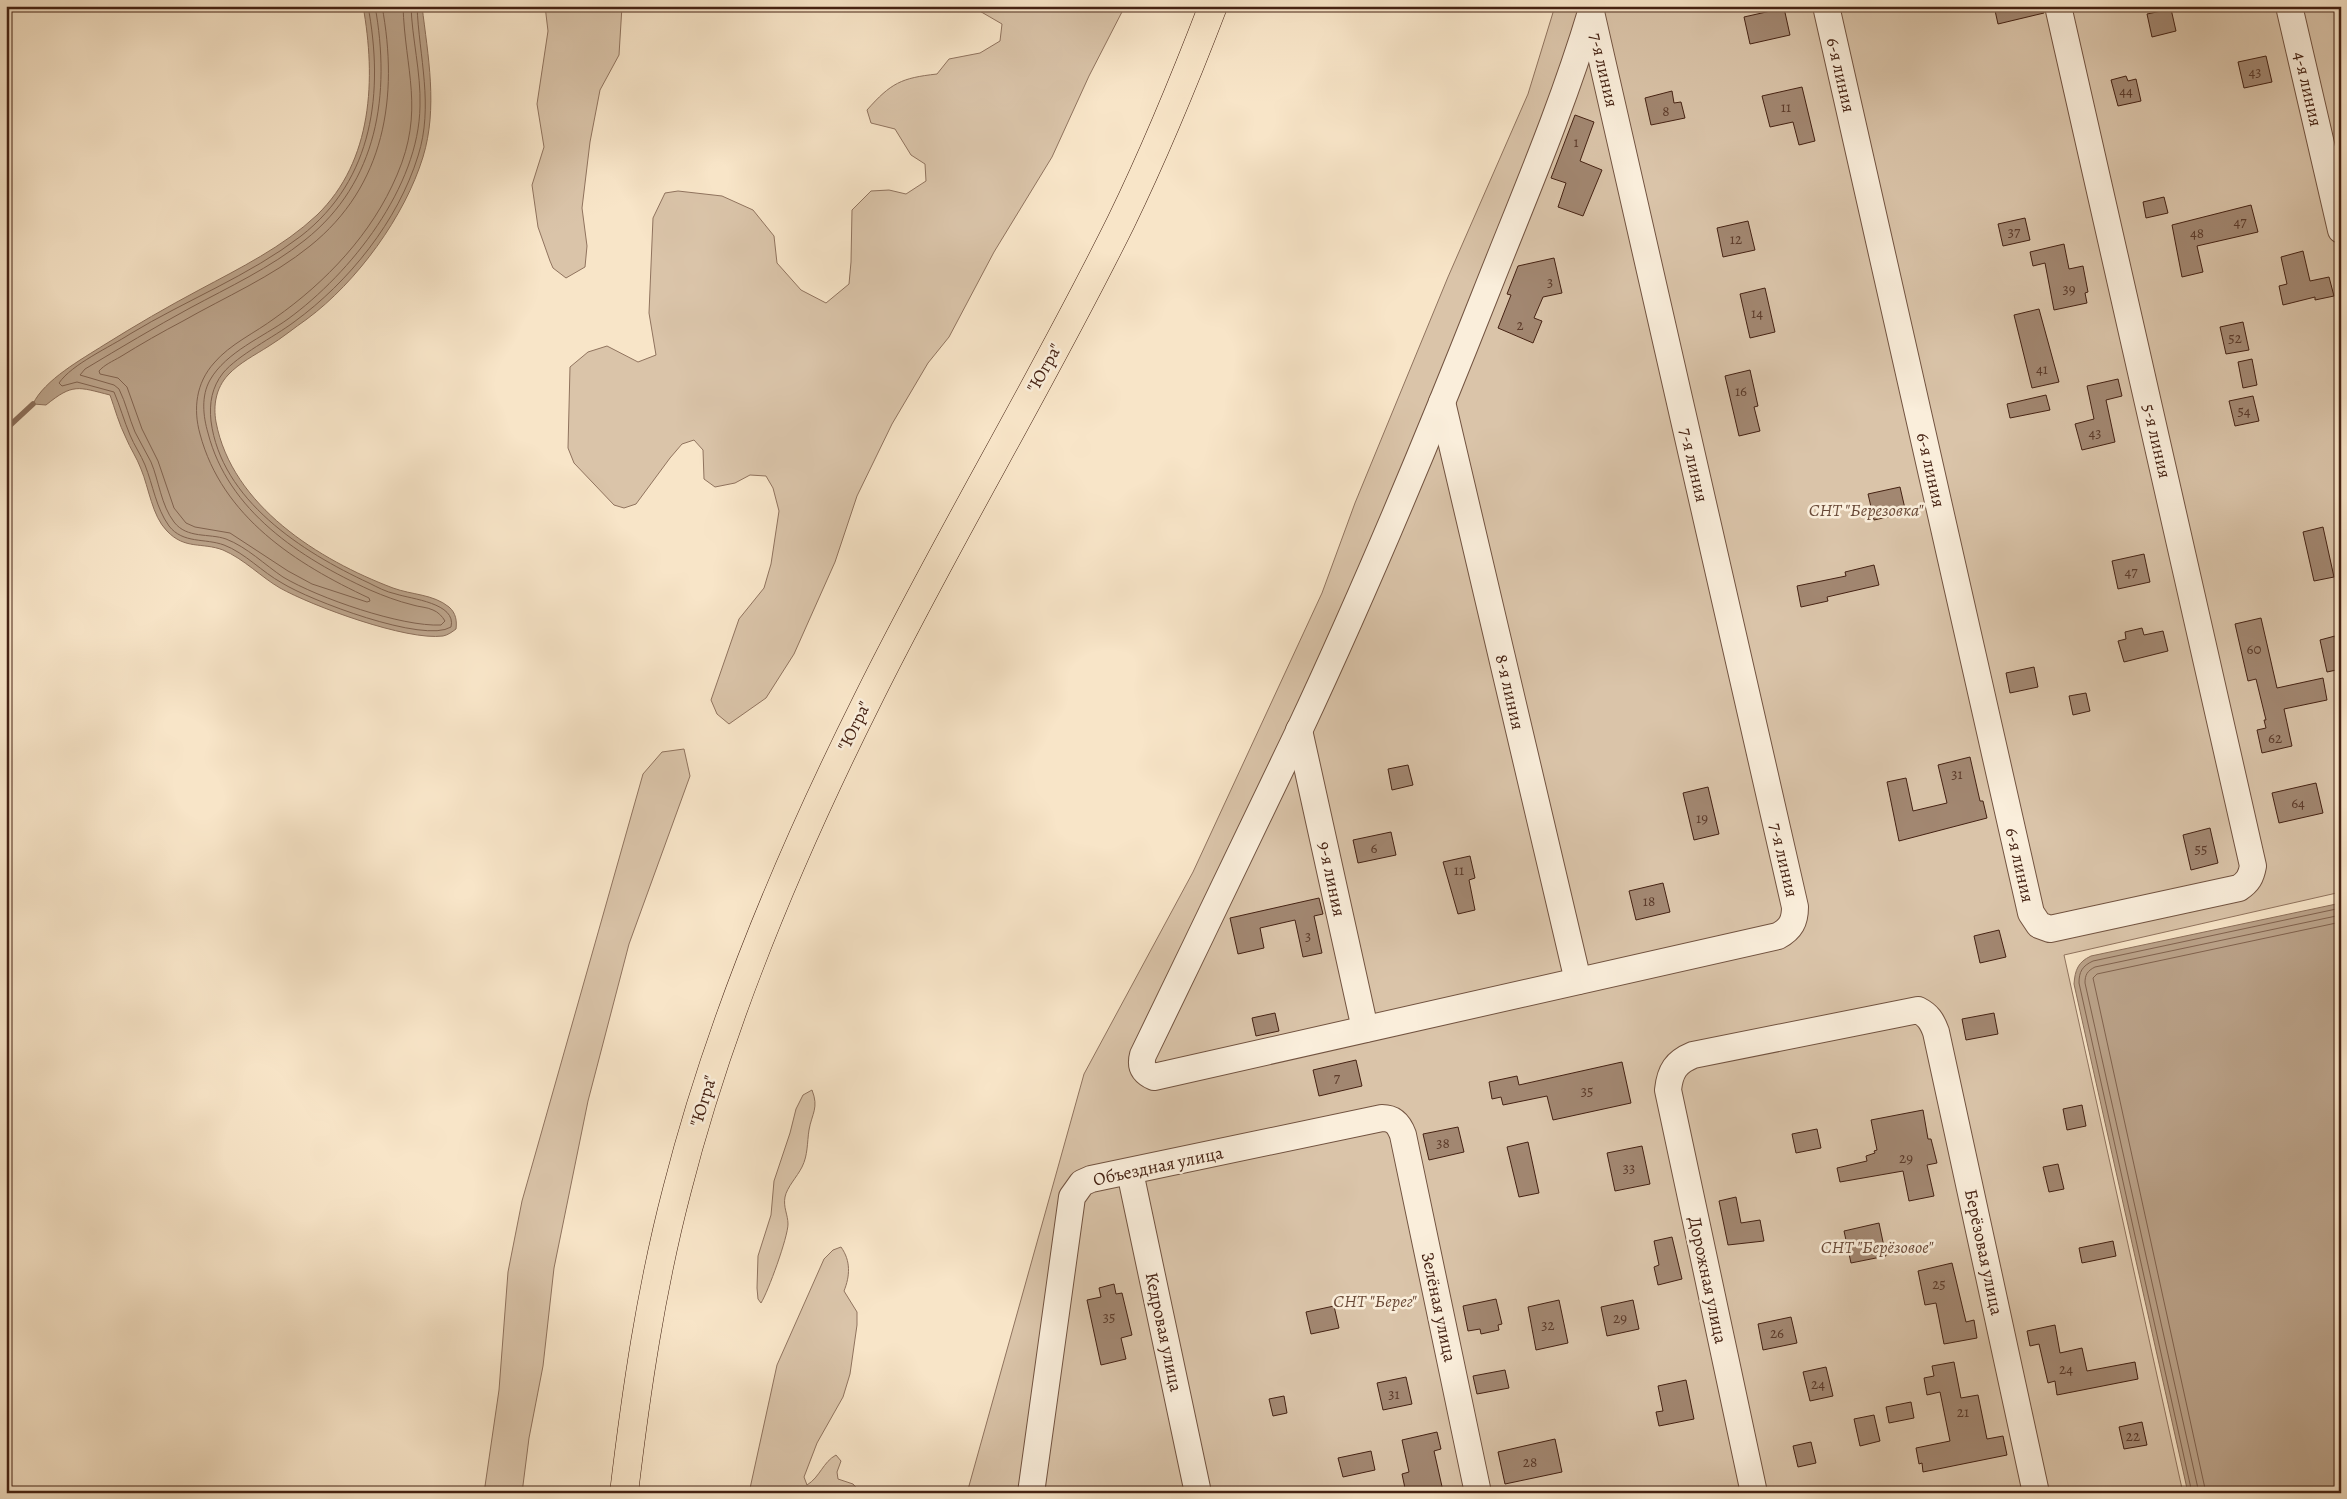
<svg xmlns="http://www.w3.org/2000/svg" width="2347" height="1499" font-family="Alegreya,serif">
	<rect width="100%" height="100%" fill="#f8e5c8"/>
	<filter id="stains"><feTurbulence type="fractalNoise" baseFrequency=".004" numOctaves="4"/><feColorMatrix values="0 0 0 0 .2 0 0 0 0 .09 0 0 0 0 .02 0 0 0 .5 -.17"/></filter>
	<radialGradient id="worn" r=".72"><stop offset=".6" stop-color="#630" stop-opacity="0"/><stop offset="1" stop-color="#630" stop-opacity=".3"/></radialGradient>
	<g fill="#dac4a9" stroke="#90735e">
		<path d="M545 6H622L619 55 600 90 590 142 582 208 587 246 585 267 566 278 553 268 550 261 538 227 532 185 544 147 537 104 548 31Z"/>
		<path d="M971 6H1125L1089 76 1052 157 994 252 949 337 928 363 892 424 857 496 835 562 794 654 766 698 729 724 717 714 711 700 739 619 764 588 771 564 779 511 773 488 766 476 750 475 735 483 715 487 704 479 703 450 694 440 682 444 670 458 636 504 624 508 614 505 574 463 568 448 570 367 588 352 607 346 638 362 656 355 649 313 653 218 665 193 678 191 722 196 753 210 774 236 777 263 801 290 826 303 849 284 851 262 852 210 871 191 889 190 906 194 926 181 925 164 911 155 895 129 871 123 867 110C891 83 901 78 937 74L949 59 980 53 1000 41 1002 24Z"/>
		<path d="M1555 6H2341V892L2064 955 2183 1493H967L1084 1074 1193 872 1322 593 1355 503 1448 277 1528 94Z"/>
		<path d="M684 749 690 776 629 944 588 1101 554 1268 543 1366 529 1438 522 1493H484L499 1390 508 1272 522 1201 643 774 662 752Z"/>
		<path d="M812 1090C819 1108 812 1113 809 1130 807 1143 808 1155 802 1167 797 1177 787 1187 785 1197 783 1207 788 1215 788 1224 788 1237 768 1292 761 1303L758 1299 757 1288 758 1256 771 1215 774 1181 790 1133 796 1109 803 1095Z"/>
		<path d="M841 1247C851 1261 850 1276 844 1291L857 1312V1325L850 1374 843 1397 817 1443 804 1477 807 1485C820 1477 823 1462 836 1455L841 1461 837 1472 838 1479 853 1484 861 1493H749L777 1365 824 1259 833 1250Z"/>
	</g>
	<g fill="#bba38a" stroke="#8c6f5a">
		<path d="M363 6H422C428 56 438 108 423 157 405 216 357 282 307 319 294 328 282 338 269 346 255 355 239 363 228 375 216 388 213 405 216 422 232 506 319 560 393 588 412 595 433 594 449 607 456 613 457 621 456 629 452 632 448 635 443 636 407 641 312 606 280 588 261 577 244 559 223 550 202 542 185 550 167 531 152 516 149 488 141 469 137 458 130 448 126 438 119 424 115 409 110 395 78 387 73 383 46 405L33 404C44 380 82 359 104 345 136 325 167 307 199 290 240 268 283 247 317 215 373 161 376 78 363 6Z"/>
		<path d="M2341 903V1493H2188L2074 984C2075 970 2078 962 2091 956Z"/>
	</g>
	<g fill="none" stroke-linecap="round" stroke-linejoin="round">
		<g stroke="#80624e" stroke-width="1">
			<path d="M368 6C384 92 374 179 301 236 249 276 186 300 130 334 110 347 72 364 59 383L62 386 77 382 114 392C120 406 124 421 130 435 134 445 141 455 145 465 153 485 156 508 169 526 183 544 205 538 224 545 245 553 262 572 282 583 309 600 424 644 451 627 457 603 411 599 396 594 386 592 377 587 369 583 302 552 221 500 211 421 209 403 212 387 223 373 238 355 274 337 294 322 349 282 398 221 418 156 434 106 419 57 417 6"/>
			<path d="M375 6C391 94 378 182 305 240 270 268 229 287 190 308 155 327 120 348 85 369L80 375 114 385 119 389C126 403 129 418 135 432 140 442 146 452 151 462 159 481 161 505 174 522 187 539 209 533 226 539 247 547 265 565 283 577 318 598 402 627 441 625L445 621C442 616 438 612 433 610 427 607 419 607 413 605 397 601 384 596 370 590 300 558 228 511 208 433 203 416 201 396 210 380 226 352 263 337 288 319 351 273 419 187 420 106 421 72 412 39 411 6"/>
			<path d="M382 6C399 97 385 186 310 246 272 277 225 297 183 321 162 332 141 344 120 357 113 361 104 365 99 371L100 374 118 378 127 387 142 429 158 461 174 508 186 523 195 527 230 533 288 571 312 584 367 602 370 601 369 598C296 564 222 517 200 434 193 409 196 383 214 363 230 344 255 333 275 318 326 282 372 234 397 175 425 110 405 71 403 6"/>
			<path d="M2192 1493 2079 983C2079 972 2082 966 2093 961L2341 908"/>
			<path d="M2199 1493 2085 983C2085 975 2087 971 2095 967L2341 915"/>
			<path d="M2206 1493 2093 978 2097 974 2341 922"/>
		</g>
		<path stroke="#8c6f5a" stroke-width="5.5" d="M6 429 33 404"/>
	</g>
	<g fill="#a28771" stroke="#452213">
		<path d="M1994 6H2043L2044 13 1998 24Z"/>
		<path d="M1784 8 1790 35 1750 44 1744 17Z"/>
		<path d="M2171 9 2176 31 2152 37 2147 14Z"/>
		<path d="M2266 56 2272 82 2244 88 2238 62Z"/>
		<path d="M2126 76 2128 81 2136 79 2141 101 2118 106 2111 80Z"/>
		<path d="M1802 87 1815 141 1799 145 1793 122 1770 127 1762 96Z"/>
		<path d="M1672 91 1674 103 1681 102 1685 118 1651 125 1645 98Z"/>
		<path d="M1575 115 1594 122 1580 161 1602 170 1583 216 1558 207 1566 183 1551 178Z"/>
		<path d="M2164 197 2168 213 2146 218 2143 202Z"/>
		<path d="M2251 205 2258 232 2197 246 2203 272 2182 277 2172 225Z"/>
		<path d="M2025 218 2030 240 2003 246 1998 224Z"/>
		<path d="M1748 221 1755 250 1723 257 1717 228Z"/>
		<path d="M2064 244 2069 269 2083 266 2088 292 2085 293 2087 303 2054 310 2045 263 2033 266 2030 252Z"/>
		<path d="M2303 251 2310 281 2329 277 2334 296 2315 300V297L2283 305 2279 286 2287 284 2281 257Z"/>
		<path d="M1554 258 1562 293 1543 297 1534 318 1542 321 1533 343 1498 328 1511 295 1507 294 1518 266Z"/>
		<path d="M1765 288 1775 332 1750 338 1740 294Z"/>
		<path d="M2039 309 2059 382 2032 388 2014 315Z"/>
		<path d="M2243 322 2249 350 2226 354 2220 327Z"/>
		<path d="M2252 359 2257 385 2243 388 2238 362Z"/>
		<path d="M1750 370 1758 406 1754 407 1760 431 1739 436 1725 376Z"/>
		<path d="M2118 379 2122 396 2106 400 2115 442 2082 450 2075 424 2094 419 2087 386Z"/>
		<path d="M2046 395 2050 410 2010 418 2007 404Z"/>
		<path d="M2253 396 2259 421 2235 426 2229 401Z"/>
		<path d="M1900 487 1906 513 1874 520 1868 494Z"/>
		<path d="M2323 527 2334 577 2314 581 2303 532Z"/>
		<path d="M2144 554 2150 582 2118 589 2112 561Z"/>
		<path d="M1874 565 1879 585 1827 597 1828 601 1801 607 1797 586 1846 576 1845 572Z"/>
		<path d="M2261 618 2277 688 2323 678 2327 700 2284 709 2292 746 2262 753 2257 730 2266 728 2264 720H2266L2256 679 2248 681 2235 624Z"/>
		<path d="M2142 628 2144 635 2163 631 2168 651 2124 662 2118 641 2126 639 2125 632Z"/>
		<path d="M2335 636 2341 669 2327 672 2320 640Z"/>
		<path d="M2034 667 2038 687 2010 693 2006 673Z"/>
		<path d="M2086 693 2090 711 2073 715 2069 696Z"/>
		<path d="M1970 757 1980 801H1983L1987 818 1899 841 1887 782 1906 778 1913 811 1947 803 1938 765Z"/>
		<path d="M1408 765 1413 785 1392 790 1388 769Z"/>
		<path d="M2316 783 2323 813 2279 823 2272 793Z"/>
		<path d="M1708 787 1719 834 1694 840 1683 793Z"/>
		<path d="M2210 828 2218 863 2191 870 2183 835Z"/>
		<path d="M1391 832 1396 855 1358 863 1353 840Z"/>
		<path d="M1470 856 1475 878 1469 880 1475 910 1458 914 1443 862Z"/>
		<path d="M1663 883 1670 912 1636 920 1629 891Z"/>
		<path d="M1319 898 1323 914 1314 916 1322 953 1303 957 1295 920 1260 928 1264 948 1238 954 1230 918Z"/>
		<path d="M1999 930 2006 957 1980 963 1974 936Z"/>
		<path d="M1275 1013 1279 1031 1256 1036 1252 1018Z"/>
		<path d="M1994 1013 1998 1034 1966 1040 1962 1019Z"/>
		<path d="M1356 1060 1362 1086 1319 1096 1313 1070Z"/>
		<path d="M1622 1062 1631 1103 1553 1120 1547 1096 1503 1105 1501 1097 1492 1099 1489 1082 1517 1076 1519 1085Z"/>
		<path d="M2082 1105 2086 1126 2067 1130 2063 1109Z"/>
		<path d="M1923 1110 1928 1139H1931L1937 1163 1927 1165 1934 1196 1909 1201 1903 1171 1840 1182 1837 1168 1867 1161 1866 1156 1875 1153 1874 1151 1877 1150 1871 1120Z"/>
		<path d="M1458 1127 1464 1152 1429 1160 1423 1134Z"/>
		<path d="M1817 1129 1821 1148 1796 1153 1792 1134Z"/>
		<path d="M1528 1142 1539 1193 1519 1197 1507 1147Z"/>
		<path d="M1642 1146 1650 1184 1615 1191 1607 1153Z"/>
		<path d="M2058 1164 2064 1189 2049 1192 2043 1167Z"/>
		<path d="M1736 1197 1741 1223 1760 1220 1764 1241 1728 1245 1719 1201Z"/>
		<path d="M1879 1223 1886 1256 1851 1263 1844 1231Z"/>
		<path d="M1672 1237 1682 1279 1658 1285 1654 1267 1659 1265 1654 1241Z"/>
		<path d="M2113 1241 2116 1256 2082 1263 2079 1248Z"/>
		<path d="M1952 1263 1966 1322 1974 1320 1977 1338 1944 1344 1936 1303 1925 1305 1918 1271Z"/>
		<path d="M1114 1284 1116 1294 1122 1293 1132 1335 1121 1338 1126 1359 1101 1365 1087 1300 1101 1297 1099 1288Z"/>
		<path d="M1496 1299 1502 1324 1498 1325 1499 1330 1481 1334 1480 1329 1468 1331 1463 1306Z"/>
		<path d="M1559 1300 1568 1343 1536 1350 1528 1307Z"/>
		<path d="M1633 1300 1639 1329 1607 1336 1601 1307Z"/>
		<path d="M1334 1306 1339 1328 1311 1334 1306 1312Z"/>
		<path d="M1791 1317 1797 1343 1763 1350 1758 1324Z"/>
		<path d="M2055 1325 2060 1353 2082 1348 2087 1371 2135 1362 2138 1379 2057 1395 2055 1381 2048 1383 2039 1344 2030 1346 2027 1331Z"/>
		<path d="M1954 1362 1961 1398 1978 1395 1987 1439 2003 1436 2007 1455 1923 1472 1922 1463 1919 1464 1916 1448 1950 1441 1940 1392 1927 1395 1924 1378 1934 1376 1932 1366Z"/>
		<path d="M1826 1367 1833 1396 1810 1401 1803 1372Z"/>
		<path d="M1505 1370 1509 1388 1477 1394 1473 1376Z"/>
		<path d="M1406 1377 1412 1404 1383 1410 1377 1383Z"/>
		<path d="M1686 1380 1694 1419 1659 1426 1656 1412 1663 1411 1658 1386Z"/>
		<path d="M1284 1396 1287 1413 1273 1416 1269 1399Z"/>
		<path d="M1911 1402 1914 1418 1889 1423 1886 1407Z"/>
		<path d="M1874 1415 1880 1441 1860 1446 1854 1419Z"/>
		<path d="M2142 1422 2147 1445 2124 1449 2119 1427Z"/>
		<path d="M1437 1432 1441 1449 1434 1451 1443 1491 1406 1493 1402 1474 1409 1472 1402 1440Z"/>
		<path d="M1555 1439 1562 1472 1505 1484 1498 1452Z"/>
		<path d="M1811 1442 1816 1463 1798 1467 1793 1446Z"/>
		<path d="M1371 1451 1375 1470 1343 1477 1338 1458Z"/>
	</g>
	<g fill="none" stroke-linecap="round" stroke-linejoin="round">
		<g stroke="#725340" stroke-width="28">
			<g id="minor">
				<path d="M1826 6 2031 913 2039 925 2050 929 2239 888C2248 882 2251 877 2253 866L2058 6"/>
				<path d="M2289 6 2341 230"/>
				<path d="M1591 12 1795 907C1795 921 1791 929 1778 936L1154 1077C1143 1072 1140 1066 1143 1055 1195 947 1248 839 1299 731 1366 588 1427 442 1485 295 1522 201 1562 109 1591 12L1593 6"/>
				<path d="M1442 402 1578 981"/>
				<path d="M1299 730 1365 1029"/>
				<path d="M1130 1172 1198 1493"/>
				<path d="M1031 1493 1072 1197 1082 1183 1091 1179 1382 1118C1394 1118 1399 1124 1403 1135L1478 1493"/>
				<path d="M1754 1493 1668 1090C1670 1071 1676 1062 1693 1055L1918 1010C1928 1015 1932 1021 1936 1032L2036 1493"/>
			</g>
		</g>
		<g stroke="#452213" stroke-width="29">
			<path id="highway" d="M624 1493C636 1392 651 1289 677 1190 720 1021 789 857 867 701 947 539 1041 384 1121 222 1155 152 1185 79 1213 6"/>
		</g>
		<use href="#minor" stroke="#faeedb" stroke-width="26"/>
		<use href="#highway" stroke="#f8e5c8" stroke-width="28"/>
	</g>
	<g text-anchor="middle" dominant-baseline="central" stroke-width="5" stroke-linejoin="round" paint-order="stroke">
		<g font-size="15" fill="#5c3b2a">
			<text x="2255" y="72">43</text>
			<text x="2126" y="91">44</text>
			<text x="1786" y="107">11</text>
			<text x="1666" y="111">8</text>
			<text x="1576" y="142">1</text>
			<text x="2240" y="222">47</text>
			<text x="2014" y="232">37</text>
			<text x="2197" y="233">48</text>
			<text x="1736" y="239">12</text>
			<text x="1550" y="282">3</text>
			<text x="2069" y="289">39</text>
			<text x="1757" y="313">14</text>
			<text x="1520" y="325">2</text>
			<text x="2235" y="338">52</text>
			<text x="2042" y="369">41</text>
			<text x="1741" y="391">16</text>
			<text x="2244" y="411">54</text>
			<text x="2095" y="433">43</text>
			<text x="2131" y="572">47</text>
			<text x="2254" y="649">60</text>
			<text x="2275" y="738">62</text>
			<text x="1957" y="774">31</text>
			<text x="2298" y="803">64</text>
			<text x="1702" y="818">19</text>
			<text x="1374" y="848">6</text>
			<text x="2201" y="849">55</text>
			<text x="1459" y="870">11</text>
			<text x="1649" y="901">18</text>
			<text x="1308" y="936">3</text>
			<text x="1337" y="1078">7</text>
			<text x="1587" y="1091">35</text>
			<text x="1443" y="1143">38</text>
			<text x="1906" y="1158">29</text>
			<text x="1629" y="1168">33</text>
			<text x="1939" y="1284">25</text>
			<text x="1109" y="1317">35</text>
			<text x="1620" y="1318">29</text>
			<text x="1548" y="1325">32</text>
			<text x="1777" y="1333">26</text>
			<text x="2066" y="1369">24</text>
			<text x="1818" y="1384">24</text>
			<text x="1394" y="1394">31</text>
			<text x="1963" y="1412">21</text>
			<text x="2133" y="1436">22</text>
			<text x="1530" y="1462">28</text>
		</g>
		<g font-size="18" fill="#452213" stroke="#faeedb">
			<text transform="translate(1604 70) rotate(77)">7-я линия</text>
			<text transform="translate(1841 75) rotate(77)">6-я линия</text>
			<text transform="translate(2308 89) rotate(77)">4-я линия</text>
			<text transform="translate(1044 368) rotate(-61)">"Югра"</text>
			<text transform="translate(2157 441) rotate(77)">5-я линия</text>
			<text transform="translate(1694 465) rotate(77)">7-я линия</text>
			<text transform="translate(1931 470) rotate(77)">6-я линия</text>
			<text transform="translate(1510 692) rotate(77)">8-я линия</text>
			<text transform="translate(854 726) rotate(-64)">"Югра"</text>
			<text transform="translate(1784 860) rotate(77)">7-я линия</text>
			<text transform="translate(2020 865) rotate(77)">6-я линия</text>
			<text transform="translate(1332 879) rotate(78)">9-я линия</text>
			<text transform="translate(703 1101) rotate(-73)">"Югра"</text>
			<text transform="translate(1158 1166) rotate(-12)">Объездная улица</text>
			<text transform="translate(1984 1252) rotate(78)">Берёзовая улица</text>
			<text transform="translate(1708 1280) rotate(78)">Дорожная улица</text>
			<text transform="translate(1439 1307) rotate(78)">Зелёная улица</text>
			<text transform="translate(1164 1332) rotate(78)">Кедровая улица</text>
		</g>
		<g font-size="18" font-style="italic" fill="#6a4a38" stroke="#faeedb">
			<text x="1866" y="510">СНТ "Березовка"</text>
			<text x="1877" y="1247">СНТ "Берёзовое"</text>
			<text x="1375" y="1301">СНТ "Берег"</text>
		</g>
	</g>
	<rect width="2347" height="1499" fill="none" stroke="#f8e5c8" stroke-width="25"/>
	<rect x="8" y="8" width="2332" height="1484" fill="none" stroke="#452213" stroke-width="2.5"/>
	<rect x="12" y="12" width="2322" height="1474" fill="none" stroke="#452213"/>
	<rect width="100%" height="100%" filter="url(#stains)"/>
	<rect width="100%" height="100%" fill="url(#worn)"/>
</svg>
